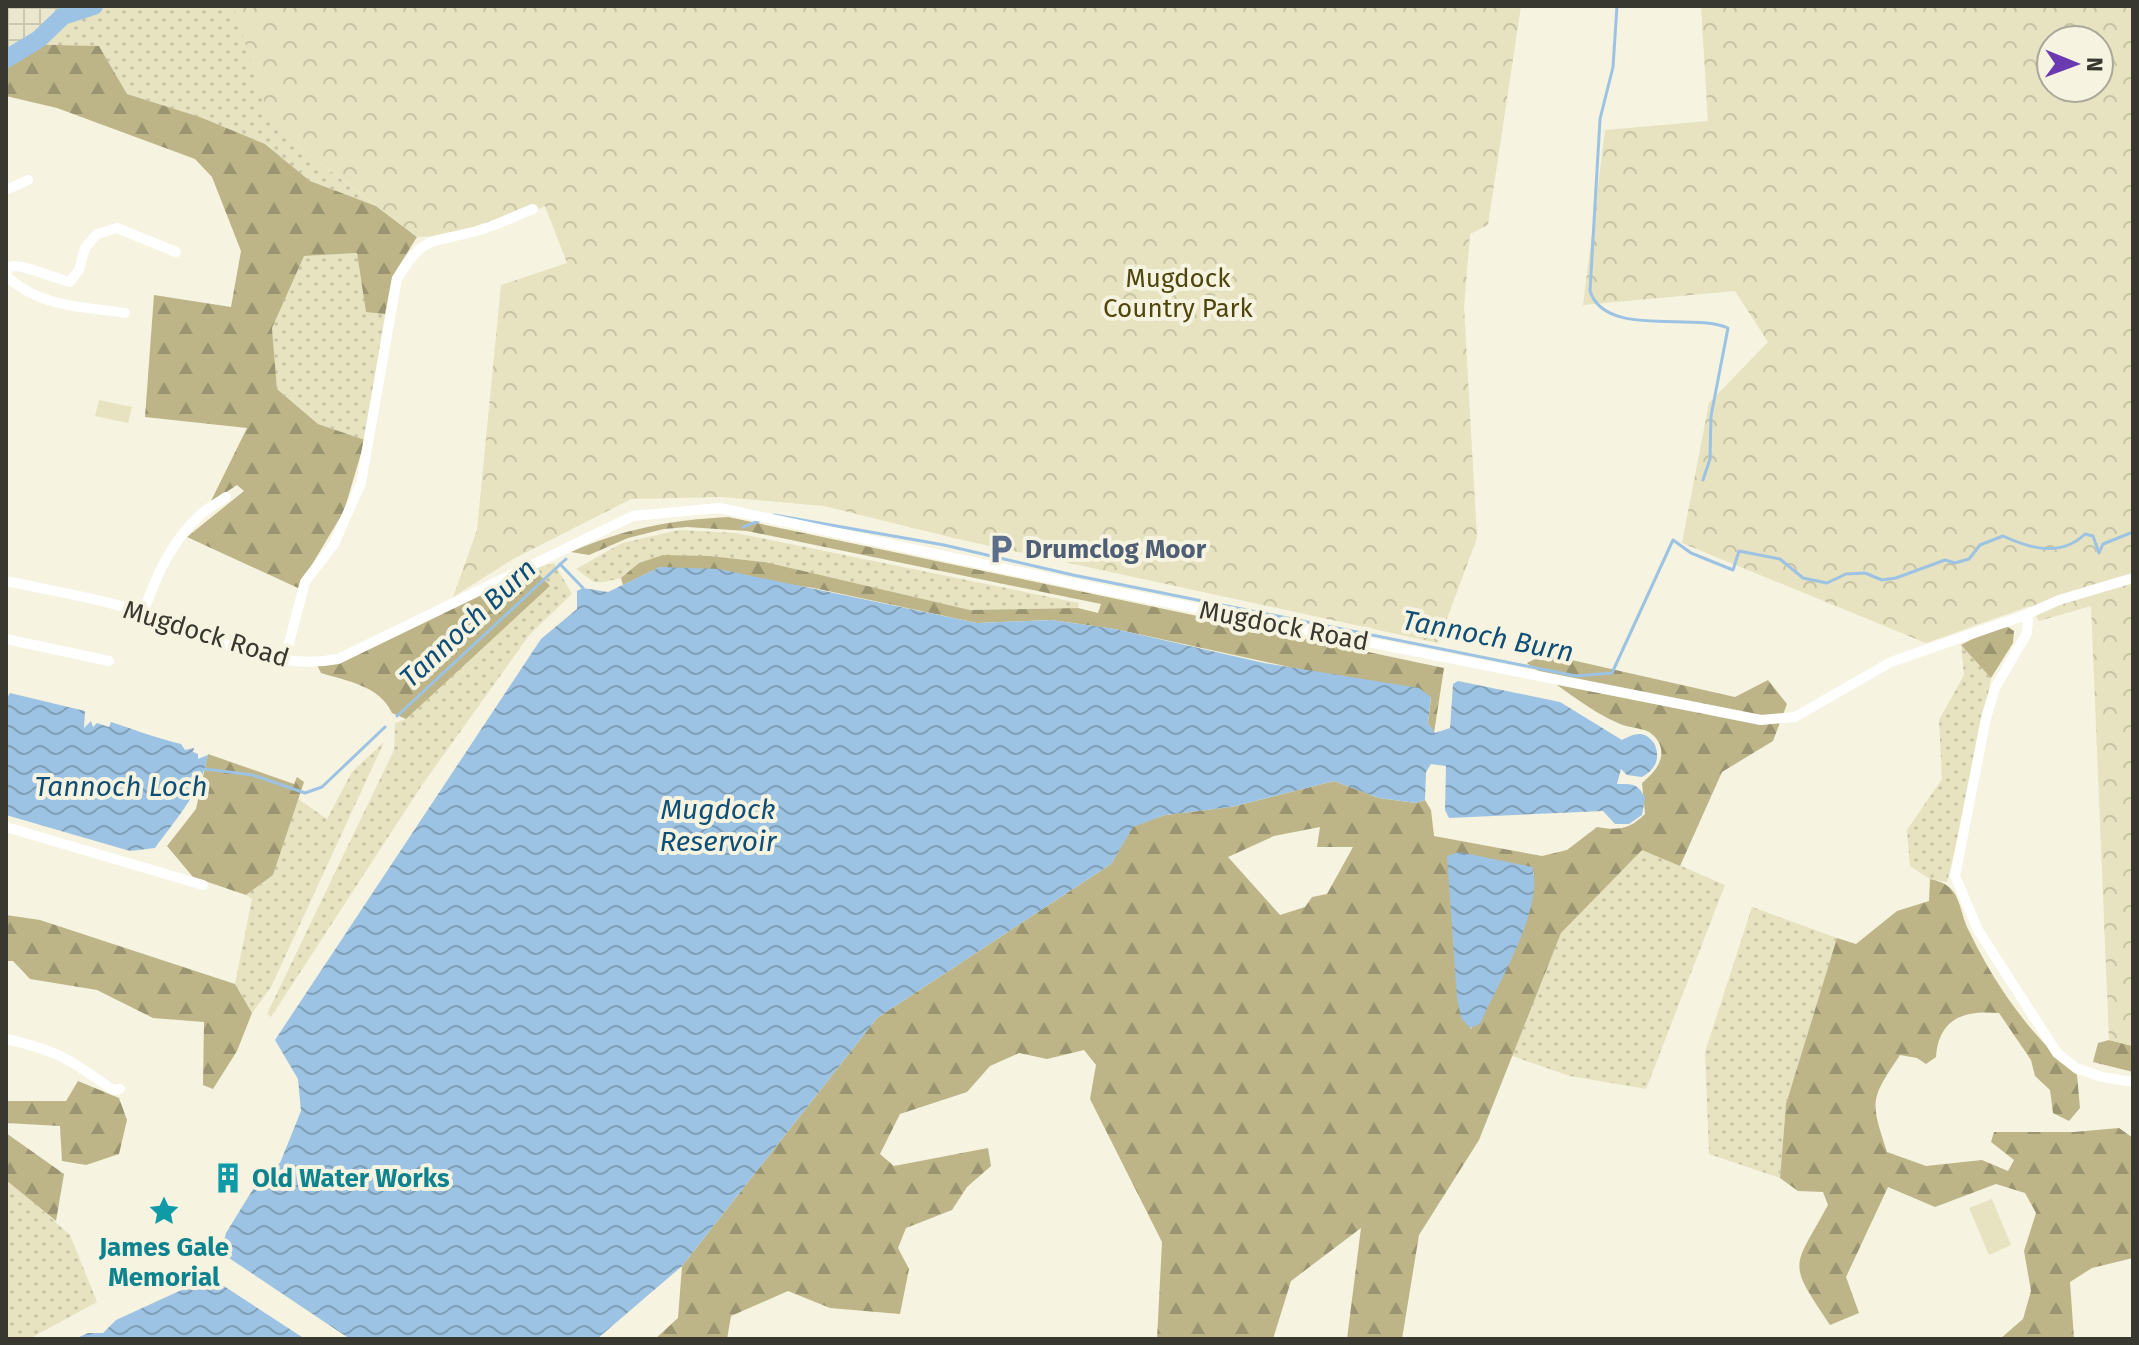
<svg xmlns="http://www.w3.org/2000/svg" width="2139" height="1345" font-family="'Fira Sans',sans-serif">
	<defs>
		<pattern id="industrial-grid" width="8" height="8" patternUnits="userSpaceOnUse" patternTransform="scale(2)"><rect width="8" height="8" fill="#ebe7ce"/><path d="M0 4h8M4 0v8" fill="none" stroke="#cac7b1"/></pattern>
		<pattern id="grass-dots" width="8" height="8" patternUnits="userSpaceOnUse" patternTransform="scale(2)"><rect width="8" height="8" fill="#e7e2c0"/><path d="M2 2h.1M6 6h.1" fill="none" stroke="#c7c3a5" stroke-width="1.8" stroke-linecap="round"/></pattern>
		<pattern id="forest-firs" width="22" height="20" patternUnits="userSpaceOnUse" patternTransform="scale(2)"><rect width="22" height="20" fill="#bdb588"/><path d="M5 1l3.5 6h-7zM16 11l3.5 6h-7z" fill="#9b9470"/></pattern>
		<pattern id="park-crowns" width="20" height="18" patternUnits="userSpaceOnUse" patternTransform="scale(2)"><rect width="20" height="18" fill="#e7e2c0"/><path d="M2 6a3 3 0 1 1 6 0M12 15a3 3 0 1 1 6 0" fill="none" stroke="#c7c3a5"/></pattern>
		<pattern id="water-waves" width="16" height="10" patternUnits="userSpaceOnUse" patternTransform="scale(2)"><rect width="16" height="10" fill="#9cc3e3"/><path d="M0 5q4-4 8 0t8 0" fill="none" stroke="#809fb8"/></pattern>
	</defs>
	<rect width="100%" height="100%" fill="#f6f3e0"/>
	<path fill="url(#industrial-grid)" d="M6 6H75L6 49Z"/>
	<g fill="url(#grass-dots)">
		<path d="M75 6H234L272 126 376 206 310 181 265 144 200 117 127 94 99 46 17 44Z"/>
		<path d="M357 253 366 311 385 314 365 440 318 424 277 389 272 328 303 256Z"/>
		<path d="M679 530 736 533 1079 603 1078 608 970 610 765 562 710 556 639 563 621 578 604 582H594L576 569 622 543Z"/>
		<path d="M554 563 572 594 530 634 422 785 271 1017 267 1014 394 750 395 723 406 719 549 587 534 569Z"/>
		<path d="M1961 645 1991 678 1978 757 1947 882 1930 879 1910 866 1907 830 1942 779 1939 720 1964 675Z"/>
		<path d="M384 742 271 987 252 1013 235 984 252 899 246 895 273 875 298 799 327 819 352 772Z"/>
		<path d="M1642 849 1725 885 1646 1089 1570 1076 1512 1056 1561 933Z"/>
		<path d="M1752 907 1837 938 1786 1104 1780 1178 1709 1154 1705 1052Z"/>
		<path d="M7 1179 70 1235 97 1302 29 1339H6Z"/>
	</g>
	<g fill="url(#forest-firs)" fill-rule="evenodd">
		<path d="M17 44 99 46 127 94 200 117 265 144 310 181 376 206 417 237 392 277 385 314 366 312 357 253 304 256 272 328 277 389 318 424 365 440 344 511 298 588 187 537 244 491 237 485 210 503 247 428 145 417 154 295 231 307 241 251 212 177 195 159 57 108 6 96V49Z"/>
		<path d="M728 517 1444 668 1434 733 1428 723 1431 698 1115 629 1051 620 977 623 814 588 660 567 623 585 621 578 639 563 663 555 710 556 765 562 970 610 1078 608 1098 613 1101 604 747 531 687 527 664 529 628 538 589 555 571 552C623 529 671 520 728 517Z"/>
		<path d="M534 569 550 586 406 719 392 713C380 686 347 681 321 673L317 665 339 662Z"/>
		<path d="M2008 627 2014 631 2013 643 1991 678 1961 645 1991 629Z"/>
		<path d="M1545 654 1735 697 1768 680 1787 704 1773 741 1722 772 1680 866 1642 850 1561 933 1479 1140 1419 1235 1402 1339H1347L1361 1228 1291 1281 1273 1339H1157L1162 1242 1090 1099 1096 1065 1084 1050 1047 1059 1019 1053 990 1066 967 1092 900 1114 880 1154 894 1166 988 1148 991 1166 967 1187 952 1210 906 1228 898 1248 909 1269 900 1314 830 1308 788 1291 731 1316 727 1339H655L678 1318 682 1266 877 1018 1111 864 1133 826 1165 815 1231 807 1334 781 1379 798 1416 803 1425 800 1431 810 1434 836 1542 856 1567 850 1597 827C1618 831 1630 829 1645 814L1642 783C1654 773 1668 758 1658 741 1649 726 1634 730 1620 724 1587 710 1556 683 1527 663ZM1320 827 1317 847H1353L1327 894 1312 897 1305 907 1280 915 1228 857 1274 836ZM1453 855 1534 872 1526 908 1471 1029 1460 990Z"/>
		<path d="M208 754 294 784 297 777 304 782 273 875 246 895 193 877 167 846 196 809Z"/>
		<path d="M1930 879C1964 886 1956 907 1970 933 1996 987 2032 1037 2077 1075L2080 1108 2069 1121 2053 1113 2050 1090 2035 1076 2031 1060 1999 1013C1964 1010 1939 1018 1936 1057L1926 1064 1917 1058 1900 1055C1870 1100 1870 1100 1887 1152L1926 1166 1982 1160 2008 1171 2014 1160 1991 1142 1994 1132H2074L2119 1128 2133 1138V1258L2092 1268 2070 1282 2074 1339H2000L2023 1319 2031 1291 2024 1251 2036 1213 2025 1193 1996 1184 1935 1207 1888 1187 1846 1277 1859 1313 1830 1325C1787 1260 1792 1271 1828 1205L1823 1192 1798 1191 1780 1178 1786 1104 1837 938 1856 944 1897 911 1929 901Z"/>
		<path d="M6 915 40 920 235 984 252 1013 237 1051 213 1089 203 1085 204 1022 153 1018 97 990 30 979 13 961H6Z"/>
		<path d="M2109 1040 2133 1046V1072L2093 1062 2098 1043Z"/>
		<path d="M78 1081 119 1098 127 1120 119 1154 86 1165 62 1161 60 1126 6 1123V1101H66Z"/>
		<path d="M6 1133 64 1174 56 1221 6 1180Z"/>
	</g>
	<g fill="url(#park-crowns)" fill-rule="evenodd">
		<path d="M233 6H1521L1488 225 1470 234 1464 307 1477 538 1438 643 958 539 824 506 722 497 631 499 513 559 453 597 477 530 501 285 567 263 545 206 488 233 417 237 272 126Z"/>
		<path d="M1701 6H2133V1046L2109 1040 2091 606 2039 621 2030 606 1926 643 1682 543 1709 403 1768 342 1735 291 1583 305 1605 130 1708 121ZM2051 40H2099V88H2051Z"/>
	</g>
	<g fill="#e7e2c0">
		<path d="M99 400 132 407 128 423 95 416Z"/>
		<path d="M1992 1199 2011 1245 1989 1255 1969 1208Z"/>
	</g>
	<g fill="url(#water-waves)">
		<path d="M660 567 719 569 977 623 1051 620 1115 629 1264 663 1419 688 1431 697 1428 723 1435 733 1450 728 1453 684 1458 681 1560 702 1622 740C1634 734 1643 729 1654 743 1661 758 1656 769 1642 777L1627 775 1621 769 1617 784C1630 784 1638 782 1645 798L1642 815 1629 824H1615L1603 811 1449 818 1445 810 1446 766 1431 764 1426 772 1425 800 1416 803 1379 798 1334 781 1231 807 1165 815 1133 827 1111 864 877 1018 682 1266 597 1339H350L226 1256 222 1248 226 1233 261 1176 280 1163 301 1111 298 1079 275 1040 541 639 577 609V591L583 588 608 592Z"/>
		<path d="M10 693 85 711 84 728 91 721 93 727 97 723 109 727 111 722C135 730 160 739 181 744L185 750 194 748 193 752 198 754V759L208 755C202 791 175 820 155 848L130 851 6 815V700Z"/>
		<path d="M1459 852 1532 867C1545 907 1497 985 1480 1024L1470 1028 1461 1018 1457 998 1447 856Z"/>
		<path d="M210 1277 305 1339H75L88 1333H103L116 1320Z"/>
	</g>
	<g fill="none" stroke-linecap="round" stroke-linejoin="round">
		<g stroke="#9cc3e3" stroke-width="3">
			<path d="M1617 6 1613 67 1600 119 1590 291C1605 338 1693 312 1728 328L1711 416 1710 459 1703 480"/>
			<path d="M774 515 944 545 1073 575 1576 676 1612 673 1673 540 1691 553 1733 570 1739 551 1780 559 1803 578 1827 583 1846 574 1865 573 1882 580 1896 578 1945 560 1955 563 1969 559 1980 545 2003 536C2031 549 2061 557 2085 534L2093 536 2099 553 2103 544 2133 532"/>
			<path d="M743 527 759 521"/>
			<path d="M560 564 583 588"/>
			<path d="M397 716 566 559"/>
			<path d="M205 769 253 775 305 793 322 787 385 727"/>
		</g>
		<path stroke="#9cc3e3" stroke-width="18" d="M6 59 39 39 63 16 94 6"/>
		<g stroke="#fff" stroke-width="10">
			<path d="M6 190 28 180"/>
			<path d="M6 272 12 266C26 265 53 278 70 282L79 270 85 248 97 234 117 228 176 252"/>
			<path d="M6 276C42 308 80 306 125 313"/>
			<path d="M6 581C52 591 99 598 144 613 209 635 268 672 338 659L633 516 720 508 1100 589 1761 720 1795 717 1891 662 2023 616 2028 620 2027 633 1995 688 1986 718 1955 876 1978 930 2057 1053 2076 1068 2102 1077 2133 1082"/>
			<path d="M143 613C156 576 171 542 200 515 207 508 218 503 226 497"/>
			<path d="M2023 616 2059 600 2133 578"/>
			<path d="M6 639 109 661"/>
			<path d="M284 662 305 582 334 544 361 483 397 279C423 236 429 243 473 232 494 227 514 216 533 209"/>
			<path d="M6 827 203 885"/>
			<path d="M6 1039C59 1051 69 1059 113 1090L120 1089"/>
		</g>
	</g>
	<defs>
		<g id="parking-bare" transform="scale(2.4)"><path d="M-3.5-5.5H1a3.5 3.5 0 0 1 0 7H-1V5.5H-3.5ZM-1-3.4V-.6H.8a1.4 1.4 0 0 0 0-2.8Z" fill="#5c6f8a" stroke="#f6f3e0" stroke-width="2.5" paint-order="stroke"/></g>
		<g id="building-bare" transform="scale(2.4)"><path d="M-4-6H4V6H1V3H-1V6H-4ZM-2.5-4.3h1.7v1.8h-1.7ZM.8-4.3h1.7v1.8H.8ZM-2.5-1h1.7V.8h-1.7ZM.8-1h1.7V.8H.8Z" fill="#0f9aa8" stroke="#f6f3e0" stroke-width="2.5" paint-order="stroke"/></g>
		<g id="sight-bare" transform="scale(2.4)"><path d="M0-6L1.8-2.2L6-1.7L2.9 1.2L3.7 5.4L0 3.3L-3.7 5.4L-2.9 1.2L-6-1.7L-1.8-2.2Z" fill="#0f9aa8" stroke="#f6f3e0" stroke-width="2.5" paint-order="stroke"/></g>
	</defs>
	<g fill-rule="evenodd">
		<use href="#parking-bare" x="1001" y="549"/>
		<use href="#building-bare" x="228" y="1178"/>
		<use href="#sight-bare" x="164" y="1211"/>
	</g>
	<g text-anchor="middle" dominant-baseline="central" stroke-width="8" stroke-linejoin="round" paint-order="stroke">
		<g font-size="26" fill="#50470f" stroke="#f6f3e0">
			<text x="1178" y="278">Mugdock<tspan x="1178" dy="30">Country Park</tspan></text>
		</g>
		<g font-size="26" font-weight="bold" fill="#4e5e75" stroke="#f6f3e0" text-anchor="start">
			<text x="1025" y="549">Drumclog Moor</text>
		</g>
		<g font-size="26" fill="#393830" stroke="#f6f3e0">
			<text transform="translate(1284 626) rotate(11)">Mugdock Road</text>
			<text transform="translate(206 634) rotate(17)">Mugdock Road</text>
		</g>
		<g font-size="26" font-weight="bold" fill="#0d838f" stroke="#f6f3e0" text-anchor="start">
			<text x="252" y="1178">Old Water Works</text>
			<text x="164" y="1247" text-anchor="middle">James Gale<tspan x="164" dy="30">Memorial</tspan></text>
		</g>
		<g font-size="28" font-style="italic" fill="#0e4e77" stroke="#f6f3e0">
			<text transform="translate(468 623) rotate(-43)">Tannoch Burn</text>
			<text transform="translate(1488 636) rotate(11)">Tannoch Burn</text>
			<text x="121" y="786">Tannoch Loch</text>
			<text x="718" y="809">Mugdock<tspan x="718" dy="32">Reservoir</tspan></text>
		</g>
	</g>
	<rect width="2139" height="1345" fill="none" stroke="#393830" stroke-width="16"/>
	<g transform="translate(2075 64) rotate(91)"><circle r="38" fill="#f6f3e0" stroke="#aaa89a" stroke-width="2"/>
	<path d="M0-6L14 30L0 20L-14 30Z" fill="#6b39b0"/>
	<text y="-12" font-size="22" font-weight="bold" text-anchor="middle" fill="#393830">N</text>
	</g>
</svg>
